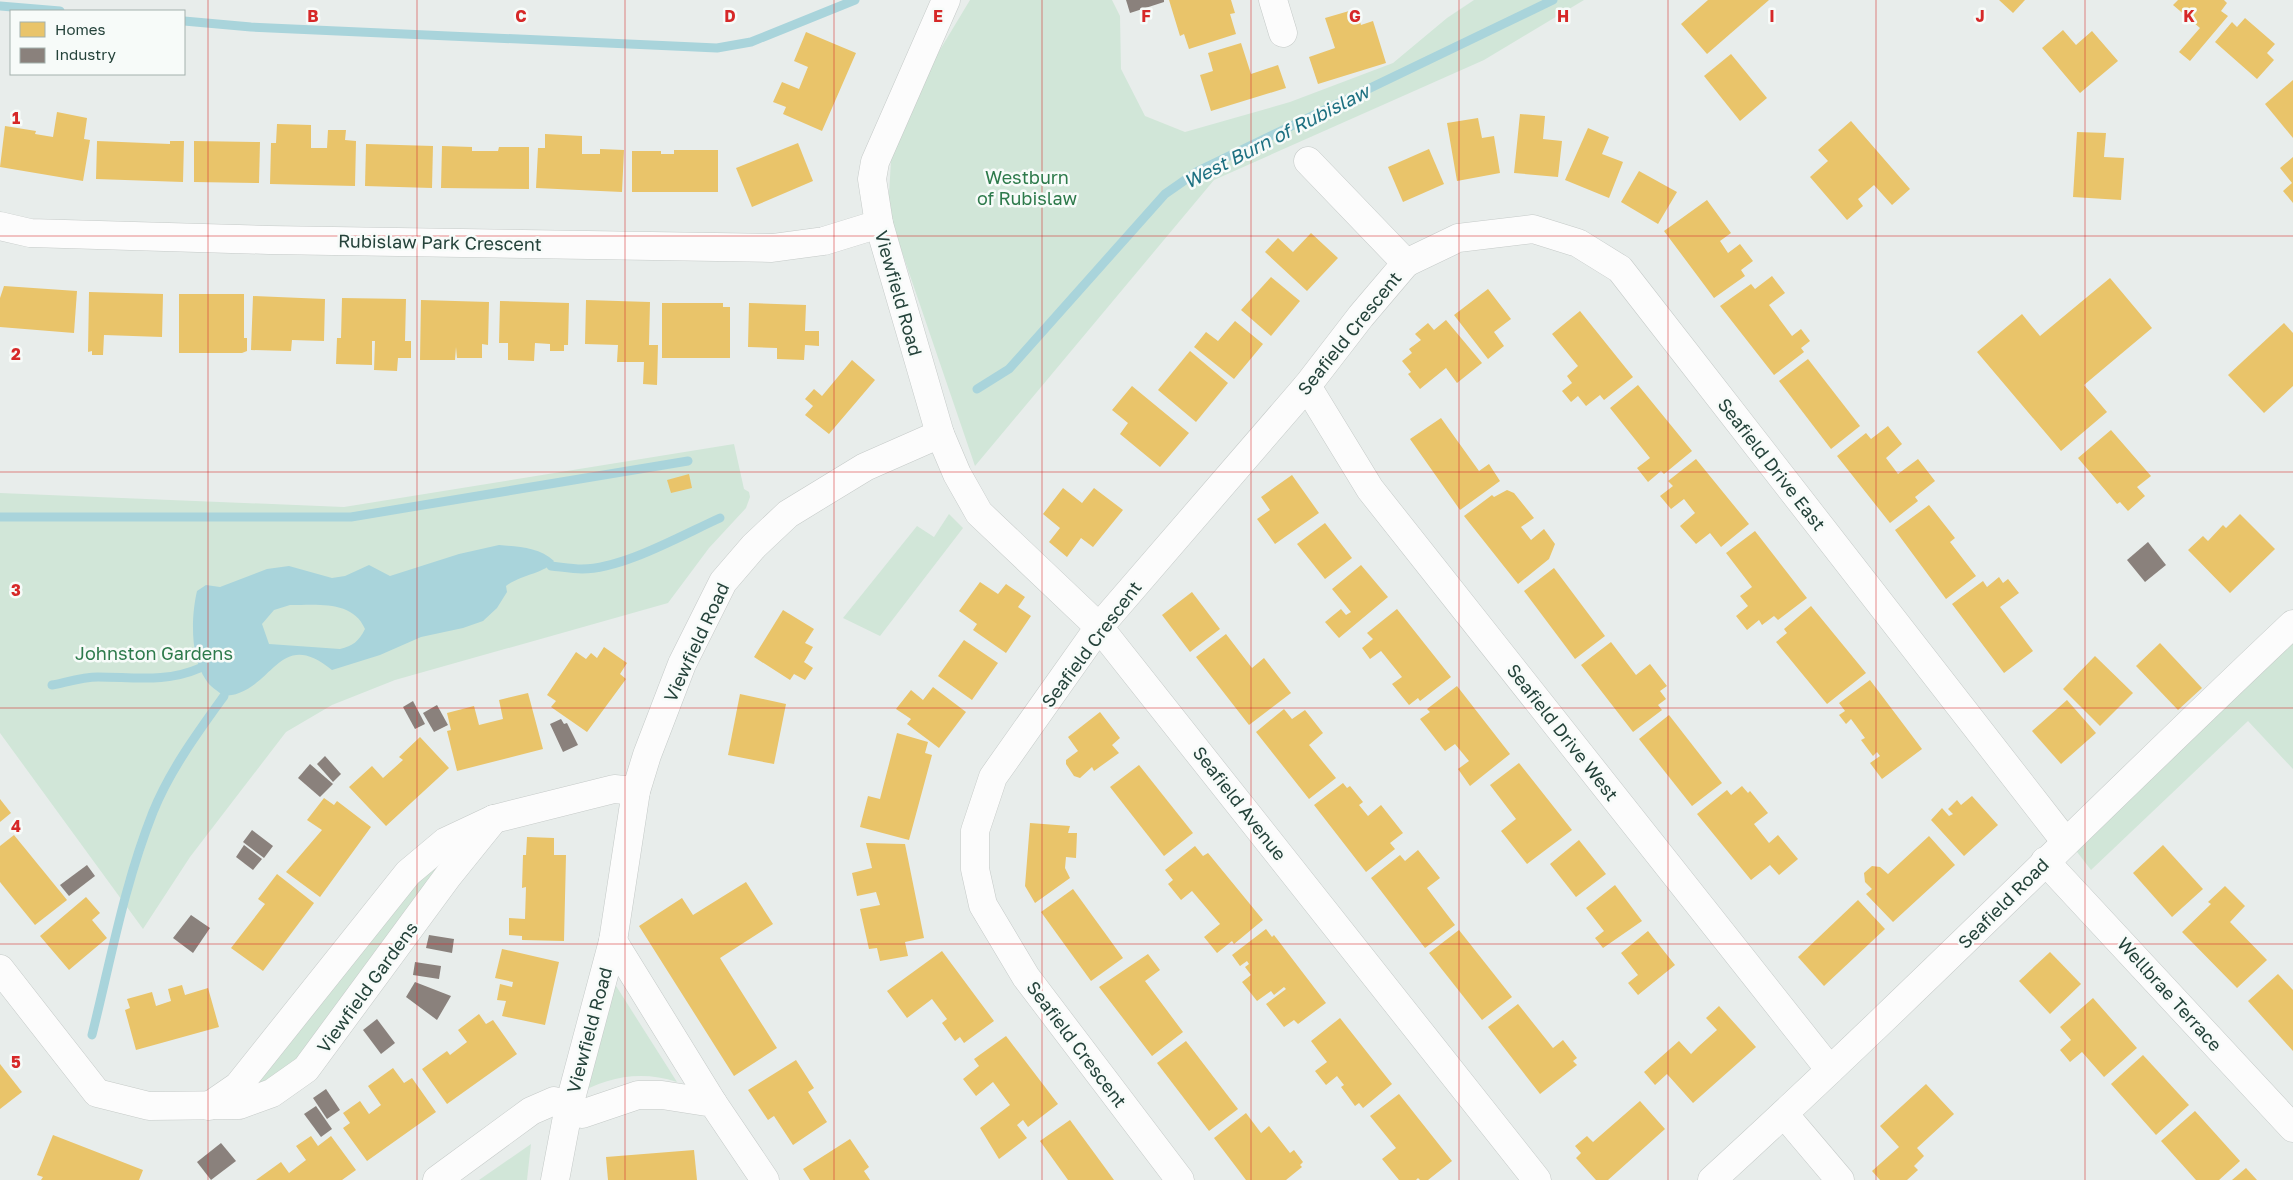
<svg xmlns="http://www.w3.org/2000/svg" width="2293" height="1180" font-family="'Golos Text',sans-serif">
	<rect width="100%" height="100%" fill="#e8edeb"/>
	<g fill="#d1e6d8">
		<path d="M970 0H1112L1120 16 1121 69 1145 116 1185 132 1290 102 1393 63 1447 18 1474 0H1584L1484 60 1214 180 975 466 888 211 892 144 923 78Z"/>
		<path d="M734 444 744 489 749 492 750 497 746 508 709 548 668 603 395 680 332 705 286 732 190 857 143 929 0 733V493L344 507Z"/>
		<path d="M949 514 963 528 880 636 843 618 917 526 934 537Z"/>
		<path d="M2293 634V769L2248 721 2091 870 2074 848Z"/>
		<path d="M494 819 272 1093 238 1086 408 873Z"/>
		<path d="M604 967 677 1082C640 1070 607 1077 574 1096Z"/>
		<path d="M531 1144 527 1180H479Z"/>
	</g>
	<path fill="#a9d4db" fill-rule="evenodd" d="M499 545C518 547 539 547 554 561 546 573 520 575 506 586L507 592 497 608 483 621 463 628 421 637 380 655 332 670C283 630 275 680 239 693 235 695 229 695 224 696 218 691 210 687 206 680 190 657 191 617 197 591L206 585 220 587 267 569 289 566 332 578 345 576 369 565 390 576 459 554ZM290 605C317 605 353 600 365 629 359 641 353 646 340 649L269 644 262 624 274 610Z"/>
	<g fill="#e9c46a">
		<path d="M1169 0H1231L1235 13 1230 14 1236 34 1189 49 1184 34 1180 36Z"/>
		<path d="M1708 0H1769L1707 54 1681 24Z"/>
		<path d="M1999 0H2025L2013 13Z"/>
		<path d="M2178 0H2224L2227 3 2221 11 2228 16 2190 61 2179 52 2200 28 2173 5Z"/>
		<path d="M1356 9 1361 25 1373 21 1386 63 1318 84 1309 57 1335 48 1325 18Z"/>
		<path d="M2245 18 2275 44 2267 53 2274 60 2257 79 2215 42 2232 22 2237 27Z"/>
		<path d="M2063 30 2076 45 2092 31 2118 61 2080 93 2042 48Z"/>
		<path d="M806 32 856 53 822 131 783 114 786 107 773 102 782 82 799 89 808 67 794 61Z"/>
		<path d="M1241 43 1251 74 1278 65 1286 88 1211 111 1200 75 1213 71 1208 53Z"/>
		<path d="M1731 54 1767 98 1740 121 1704 76Z"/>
		<path d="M2293 80V138L2265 104Z"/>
		<path d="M57 112 87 118 84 139 90 140 83 181 0 167 5 126 36 131 35 134 53 137Z"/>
		<path d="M1520 114 1545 116 1543 139 1562 141 1558 177 1514 173Z"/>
		<path d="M1478 118 1482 138 1494 136 1500 173 1457 181 1447 123Z"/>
		<path d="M1851 121 1910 189 1892 205 1874 185 1858 199 1863 206 1847 220 1810 177 1828 161 1818 150Z"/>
		<path d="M277 124 311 125V148H327L328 130H346L345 140 356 141 355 186 270 184 271 143H276Z"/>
		<path d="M1588 128 1609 137 1602 154 1623 162 1609 198 1565 180Z"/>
		<path d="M2077 132 2106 133 2104 157 2124 158 2121 200 2073 197Z"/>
		<path d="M545 134 582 136V154H600V149L624 150 622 192 536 188 538 148H545Z"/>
		<path d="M97 141 170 144V141H184L183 182 96 179Z"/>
		<path d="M194 141 260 142 259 183 194 182Z"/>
		<path d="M798 143 813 181 752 207 736 168Z"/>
		<path d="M366 144 433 146 432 188 365 186Z"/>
		<path d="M442 146 472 147V151H498L499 147H529V189L441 188Z"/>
		<path d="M1429 149 1444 184 1403 202 1388 167Z"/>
		<path d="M674 150H718V192H632V151H661V154H674Z"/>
		<path d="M2293 157V203L2283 191 2292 183 2280 168Z"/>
		<path d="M1639 171 1677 192 1658 224 1621 202Z"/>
		<path d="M1707 200 1731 233 1720 241 1728 253 1740 244 1753 261 1741 270 1745 276 1714 298 1664 231Z"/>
		<path d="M1311 233 1338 258 1307 291 1265 252 1278 238 1293 252Z"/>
		<path d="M1772 276 1785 293 1769 305 1792 336 1801 329 1810 341 1801 348 1804 352 1774 375 1720 306 1751 284 1755 289Z"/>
		<path d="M1271 277 1300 301 1271 336 1241 310Z"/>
		<path d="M2110 278 2152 328 2084 385 2107 412 2061 451 1977 352 2022 314 2040 336Z"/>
		<path d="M4 286 77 291 74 333 0 327V298Z"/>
		<path d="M1488 289 1511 319 1494 332 1504 346 1488 359 1454 315Z"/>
		<path d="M89 292 163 294 162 337 104 335 103 355H92V351L88 352Z"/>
		<path d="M179 294H244V338H247V351L242 353H179Z"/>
		<path d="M253 296 325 299 324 341 292 340 291 351 251 350Z"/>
		<path d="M342 298 406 299 405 341H411V358H398L397 371 374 370 375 341H372V365L336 364 337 338H341Z"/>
		<path d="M421 300 489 302 488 345 482 344V358H457L456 347 455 360H420Z"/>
		<path d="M586 300 650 302 649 345H658L657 385 643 384 644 362H617L618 345 585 344Z"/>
		<path d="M500 301 569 303 568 345H564V351H550V344L535 343 534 361 508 360V343H499Z"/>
		<path d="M662 303H723V307H730V358H662Z"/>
		<path d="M749 303 806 305 805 331H819V346L805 345 804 360 777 359V348L748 347Z"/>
		<path d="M1580 311 1633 377 1604 400 1600 395 1586 406 1578 396 1571 402 1562 391 1572 383 1567 376 1578 366 1552 334Z"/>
		<path d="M1446 320 1482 363 1457 383 1446 368 1420 389 1408 374 1411 372 1402 361 1412 353 1409 349 1421 340 1415 334 1428 323 1434 330Z"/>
		<path d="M1235 321 1263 344 1234 379 1194 347 1206 332 1218 341Z"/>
		<path d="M2284 323 2293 333V386L2264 413 2228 375Z"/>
		<path d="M1190 351 1228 383 1196 422 1158 390Z"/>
		<path d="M1808 359 1860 426 1831 449 1779 381Z"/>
		<path d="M852 360 875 380 829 434 805 415 813 406 805 399 814 389 822 396Z"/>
		<path d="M1638 385 1692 451 1664 474 1661 471 1648 482 1637 468 1650 458 1610 408Z"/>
		<path d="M1132 386 1189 433 1160 467 1120 434 1128 423 1112 410Z"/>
		<path d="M1441 418 1479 471 1489 464 1500 481 1460 510 1410 439Z"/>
		<path d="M1888 426 1902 444 1886 458 1898 474 1918 459 1935 481 1915 497 1918 501 1890 523 1837 456 1866 433 1871 439Z"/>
		<path d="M2111 430 2151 476 2137 487 2145 496 2128 511 2120 502 2117 504 2078 458Z"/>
		<path d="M1696 459 1749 524 1721 547 1710 533 1696 544 1680 526 1695 513 1684 499 1671 509 1660 496 1673 486 1668 481Z"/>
		<path d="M689 474 692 488 671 493 667 480Z"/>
		<path d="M1292 475 1319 513 1275 544 1257 519 1270 510 1261 497Z"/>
		<path d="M1063 488 1082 503 1094 488 1123 510 1093 547 1081 538 1067 557 1049 542 1060 528 1043 514Z"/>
		<path d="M1507 490 1514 493 1534 518 1521 527 1531 540 1544 529 1555 544 1549 559 1518 584 1464 516 1492 495 1494 497Z"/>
		<path d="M1929 505 1955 538 1950 542 1976 576 1946 599 1895 530Z"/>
		<path d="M2240 514 2275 549 2230 593 2188 550 2203 536 2208 541 2223 525 2226 528Z"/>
		<path d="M1325 523 1352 558 1325 579 1297 544Z"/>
		<path d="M1755 531 1807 598 1778 620 1774 616 1762 625 1759 620 1747 630 1736 616 1748 606 1740 596 1752 587 1726 553Z"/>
		<path d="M1361 565 1388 597 1339 638 1325 622 1341 609 1346 615 1351 612 1332 589Z"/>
		<path d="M1554 568 1605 636 1575 659 1524 591Z"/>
		<path d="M1999 577 2003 583 2008 579 2019 593 2000 607 2033 651 2004 673 1952 604 1983 581 1987 587Z"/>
		<path d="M980 582 998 594 1006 584 1025 597 1018 607 1031 616 1006 653 973 630 977 624 959 611Z"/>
		<path d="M1192 592 1220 629 1190 652 1162 615Z"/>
		<path d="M1811 606 1866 673 1827 704 1776 642 1787 633 1784 629Z"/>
		<path d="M1397 609 1451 677 1420 701 1418 698 1409 705 1392 684 1402 677 1381 651 1370 659 1362 648 1373 639 1367 633Z"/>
		<path d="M783 610 814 629 805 643 813 647 804 662 813 668 805 680 794 674 790 680 754 657Z"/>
		<path d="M1226 634 1252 668 1264 658 1291 693 1249 725 1196 657Z"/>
		<path d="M964 640 998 663 972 700 938 676Z"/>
		<path d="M1611 642 1636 675 1650 664 1667 686 1660 691 1666 699 1658 705 1662 710 1633 732 1581 665Z"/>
		<path d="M2160 643 2202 688 2178 710 2136 666Z"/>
		<path d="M604 647 627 663 620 674 626 679 587 732 551 707 556 701 547 695 576 652 586 659 591 653 597 658Z"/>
		<path d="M2095 656 2133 693 2100 726 2063 689Z"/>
		<path d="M1870 680 1922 749 1882 779 1870 763 1880 756 1877 752 1873 756 1861 740 1865 738 1851 719 1846 724 1839 715 1845 711 1839 703Z"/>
		<path d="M1457 686 1510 754 1470 786 1458 769 1469 761 1455 744 1445 751 1420 719 1430 712 1427 709Z"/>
		<path d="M933 687 966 712 939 748 907 724 911 719 896 709 911 690 923 700Z"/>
		<path d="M528 693 543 749 457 771 447 731 451 730 447 713 474 706 479 725 503 719 499 700Z"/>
		<path d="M740 694 786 704 774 764 728 755Z"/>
		<path d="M2067 700 2096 733 2061 764 2032 731Z"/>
		<path d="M1284 709 1292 719 1305 710 1323 733 1309 745 1336 778 1309 799 1256 732Z"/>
		<path d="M1100 712 1120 738 1112 745 1119 753 1094 771 1092 767 1080 778 1074 776 1066 764V760L1078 751 1068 737Z"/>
		<path d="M1669 715 1722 783 1692 806 1639 739Z"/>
		<path d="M897 733 928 742 925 753 932 755 909 840 860 827 868 796 880 799Z"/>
		<path d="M420 737 449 768 386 826 349 787 372 766 383 778 403 760 399 757Z"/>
		<path d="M1519 763 1572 830 1527 864 1501 831 1516 819 1490 785Z"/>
		<path d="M1139 765 1193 833 1164 856 1110 787Z"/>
		<path d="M1343 783 1347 788 1350 786 1363 802 1359 805 1368 816 1381 805 1403 833 1390 843 1395 849 1366 872 1314 805Z"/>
		<path d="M1742 786 1748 793 1750 791 1768 813 1754 824 1769 843 1778 835 1798 859 1779 875 1770 865 1751 880 1697 814 1727 790 1731 795Z"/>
		<path d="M1972 796 1998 825 1964 856 1931 820 1942 808 1949 816 1953 814 1948 809 1957 800 1961 805Z"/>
		<path d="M324 798 334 805 337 801 371 827 320 897 286 872 322 830 307 820Z"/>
		<path d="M0 799 11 813 0 822Z"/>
		<path d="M1030 823 1070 826 1068 833H1077L1076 858 1066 857 1065 868 1070 878 1035 903 1025 886Z"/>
		<path d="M14 835 67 900 35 925 0 882V846Z"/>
		<path d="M1929 836 1955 865 1893 922 1866 894 1872 889 1865 882 1864 873 1872 866 1880 867 1888 874Z"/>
		<path d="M527 837 554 838V855H566L564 941 522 940V936L509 935V918L525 919 526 887 522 888 523 855H526Z"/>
		<path d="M1579 840 1606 874 1576 897 1550 864Z"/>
		<path d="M866 843 905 844 924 938 905 942 908 956 880 961 877 948 869 949 860 909 880 905 876 892 857 896 852 873 872 868Z"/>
		<path d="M2163 845 2203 889 2172 917 2133 873Z"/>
		<path d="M1195 846 1203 856 1208 853 1263 920 1234 944 1232 941 1217 953 1204 937 1220 924 1192 891 1181 900 1168 884 1173 880 1165 870Z"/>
		<path d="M1418 850 1440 878 1427 888 1455 925 1425 948 1371 878 1400 855 1405 861Z"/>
		<path d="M277 874 314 903 263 971 231 948 265 904 258 899Z"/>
		<path d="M746 882 773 924 720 958 777 1048 734 1076 639 926 682 898 693 915Z"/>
		<path d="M1615 885 1642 921 1603 948 1595 938 1604 931 1586 908Z"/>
		<path d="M2225 886 2245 906 2230 922 2267 960 2237 988 2182 932 2211 904 2208 902Z"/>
		<path d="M1073 889 1123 958 1091 981 1041 912Z"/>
		<path d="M86 897 100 913 92 920 107 938 69 970 40 936Z"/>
		<path d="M1858 900 1885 929 1824 986 1798 957Z"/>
		<path d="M1266 929 1272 937 1274 935 1326 1003 1298 1024 1294 1020 1284 1027 1266 1004 1286 989 1284 987 1274 995 1271 991 1257 1001 1242 982 1251 975 1245 967 1249 964 1247 961 1240 966 1232 955Z"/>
		<path d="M1459 930 1512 997 1482 1020 1429 953Z"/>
		<path d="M1648 931 1675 965 1638 995 1628 983 1638 975 1621 953Z"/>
		<path d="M502 949 559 962 545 1025 502 1016 506 1001 497 1000 500 984 512 987 513 982 495 978Z"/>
		<path d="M942 951 994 1021 964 1043 960 1037 955 1041 942 1023 947 1019 932 999 907 1018 887 991Z"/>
		<path d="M2050 952 2081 984 2050 1014 2019 981Z"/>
		<path d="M1148 954 1160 970 1145 981 1183 1032 1152 1056 1099 987Z"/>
		<path d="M2278 974 2293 990V1051L2248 1001Z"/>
		<path d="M182 985 185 995 208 988 219 1027 136 1050 125 1010 130 1008 127 999 152 992 156 1006 171 1001 168 989Z"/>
		<path d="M2093 998 2137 1048 2104 1077 2082 1052 2070 1062 2060 1050 2071 1040 2060 1027Z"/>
		<path d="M1518 1004 1553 1048 1563 1040 1577 1058 1573 1061 1577 1065 1540 1094 1488 1027Z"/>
		<path d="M1719 1006 1756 1047 1693 1103 1667 1074 1655 1085 1644 1072 1679 1041 1691 1054 1698 1047 1717 1030 1706 1018Z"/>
		<path d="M479 1014 486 1024 493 1020 517 1054 447 1104 422 1069 447 1051 450 1055 467 1042 458 1030Z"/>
		<path d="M1340 1018 1392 1084 1363 1108 1359 1103 1355 1106 1341 1087 1344 1085 1337 1076 1326 1085 1315 1071 1327 1062 1311 1041Z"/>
		<path d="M1006 1036 1058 1104 1028 1127 1023 1120 1017 1125 1027 1138 999 1159 980 1128 1010 1105 993 1082 976 1096 963 1079 979 1066 974 1059Z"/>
		<path d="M1186 1041 1238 1109 1209 1131 1157 1063Z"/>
		<path d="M2143 1055 2189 1105 2156 1135 2111 1084Z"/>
		<path d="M796 1060 814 1088 808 1092 827 1122 793 1145 774 1116 768 1120 748 1090Z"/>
		<path d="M0 1064 22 1092 0 1109Z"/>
		<path d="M393 1068 404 1083 412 1078 436 1112 367 1161 343 1128 350 1123 343 1113 360 1101 369 1114 381 1105 368 1086Z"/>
		<path d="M1926 1084 1954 1114 1917 1148 1924 1156 1914 1166 1918 1170 1907 1180H1880L1872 1171 1899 1147 1880 1126Z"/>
		<path d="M1399 1094 1452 1161 1428 1180H1420L1418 1178 1416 1180H1399L1382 1159 1396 1148 1370 1116Z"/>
		<path d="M1640 1101 1665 1129 1608 1180H1596L1576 1158 1581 1153 1575 1146 1587 1136 1593 1142Z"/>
		<path d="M2195 1111 2240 1161 2219 1180H2196L2161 1141Z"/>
		<path d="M1246 1113 1261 1133 1269 1126 1290 1153 1294 1150 1303 1162 1300 1165 1302 1167 1286 1180H1246L1214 1138Z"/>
		<path d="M1070 1120 1095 1154 1114 1180H1068L1040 1141Z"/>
		<path d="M53 1135 143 1170 139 1180H41L43 1177 37 1175Z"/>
		<path d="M311 1136 318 1146 331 1136 356 1170 342 1180H256L281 1162 289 1173 306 1160 296 1146Z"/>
		<path d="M850 1139 869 1167 864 1171 870 1180H810L803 1169Z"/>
		<path d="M694 1150 697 1180H608L606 1157Z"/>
		<path d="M2246 1168 2257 1180H2232Z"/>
	</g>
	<g fill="#8a817c">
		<path d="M1126 0H1164V2L1130 13Z"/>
		<path d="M2148 542 2166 565 2145 582 2127 560Z"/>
		<path d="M413 701 425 724 415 729 403 707Z"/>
		<path d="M437 705 448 725 434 732 423 713Z"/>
		<path d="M561 719 564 724 567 723 578 745 563 752 550 724Z"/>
		<path d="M325 756 341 774 333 782 317 764Z"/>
		<path d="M310 764 333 784 320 797 298 778Z"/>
		<path d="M252 830 273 846 264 858 243 842Z"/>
		<path d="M244 845 262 859 253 870 236 857Z"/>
		<path d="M87 865 95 876 69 896 60 885Z"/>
		<path d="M191 915 210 928 193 953 173 938Z"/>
		<path d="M429 935 454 939 452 953 426 948Z"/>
		<path d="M415 962 441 966 439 979 413 975Z"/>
		<path d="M415 982 451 996 437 1020 406 997Z"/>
		<path d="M377 1019 395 1043 381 1054 363 1030Z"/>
		<path d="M326 1089 340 1110 327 1119 313 1098Z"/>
		<path d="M316 1106 332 1129 321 1137 304 1114Z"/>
		<path d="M221 1143 236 1161 211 1180 197 1162Z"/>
	</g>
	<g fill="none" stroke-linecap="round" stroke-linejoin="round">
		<g stroke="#a9d4db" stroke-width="9">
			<path d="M0 6 60 11"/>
			<path d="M184 21 251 27 717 48 751 42 855 0"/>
			<path d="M977 389 1009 369 1165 194 1198 171 1553 0"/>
			<path d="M0 517H351L688 461"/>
			<path d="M551 566C561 567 572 569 582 569 623 569 682 535 720 518"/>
			<path d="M52 685C67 682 83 677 98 677 133 677 166 683 200 668"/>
			<path d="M92 1035C111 959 124 885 153 812 170 770 198 732 224 696"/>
		</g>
		<g stroke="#c5cac8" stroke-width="29">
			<g id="minor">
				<path d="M1273 0 1283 33"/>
				<path d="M0 226 30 233 269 240 772 248 824 241 879 224"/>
				<path d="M1406 263 1458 238 1533 229 1578 243 1620 269 2065 841"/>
				<path d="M1307 386 1370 489 1830 1070"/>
				<path d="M940 434 957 474 979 513 1099 627 1537 1180"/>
				<path d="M2045 861 2293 1128"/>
				<path d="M613 941 713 1103"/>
				<path d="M0 969 97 1093 149 1106 239 1105 272 1093 306 1069 448 876 494 819"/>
				<path d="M209 1106 238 1086 408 873 445 842 494 819 614 789 636 791"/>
				<path d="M1784 1114 1840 1180"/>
				<path d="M437 1180 531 1111 554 1101 569 1106 613 941 636 791 647 755 682 664 723 582 754 546 788 514 865 467 940 434 879 224 872 179 875 162 946 0"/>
				<path d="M555 1180 569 1106 582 1114 638 1095H662L713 1103 765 1180"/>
				<path d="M1180 1180 1026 977 983 905 975 869V831L993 777 1099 627 1307 386 1361 316 1406 263 1308 161"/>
				<path d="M1712 1180C1910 999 2098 808 2293 624"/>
			</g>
		</g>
		<use href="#minor" stroke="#fcfcfc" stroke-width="28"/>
	</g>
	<path fill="none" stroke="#d62828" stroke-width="1" stroke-opacity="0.55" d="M208 0V1180M417 0V1180M625 0V1180M834 0V1180M1042 0V1180M1251 0V1180M1459 0V1180M1668 0V1180M1876 0V1180M2085 0V1180M0 236H2293M0 472H2293M0 708H2293M0 944H2293"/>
	<g text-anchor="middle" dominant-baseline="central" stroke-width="5" stroke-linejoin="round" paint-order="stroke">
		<g font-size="18" fill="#2d7a4b" stroke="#f7fbf9">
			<text x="1027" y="177">Westburn<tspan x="1027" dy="21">of Rubislaw</tspan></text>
			<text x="154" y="653">Johnston Gardens</text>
		</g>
		<g font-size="18" fill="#24423a" stroke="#f7fbf9">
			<text transform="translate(440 242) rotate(1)">Rubislaw Park Crescent</text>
			<text transform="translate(899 293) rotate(74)">Viewfield Road</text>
			<text transform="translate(1349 333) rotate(-51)">Seafield Crescent</text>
			<text transform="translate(1772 464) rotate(52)">Seafield Drive East</text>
			<text transform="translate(696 642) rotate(-65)">Viewfield Road</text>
			<text transform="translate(1091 644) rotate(-53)">Seafield Crescent</text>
			<text transform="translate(1563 732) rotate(52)">Seafield Drive West</text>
			<text transform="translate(1240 803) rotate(52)">Seafield Avenue</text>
			<text transform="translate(2003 903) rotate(-45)">Seafield Road</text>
			<text transform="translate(367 987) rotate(-54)">Viewfield Gardens</text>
			<text transform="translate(2170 994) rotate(48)">Wellbrae Terrace</text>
			<text transform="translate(589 1030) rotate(-75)">Viewfield Road</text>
			<text transform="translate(1077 1044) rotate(53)">Seafield Crescent</text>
		</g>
		<g font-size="19" font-style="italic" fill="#1c6f80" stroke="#f7fbf9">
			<text transform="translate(1276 136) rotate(-27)">West Burn of Rubislaw</text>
		</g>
	</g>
	<g font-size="16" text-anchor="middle" font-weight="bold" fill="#d62828" stroke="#f7fbf9" stroke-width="5" stroke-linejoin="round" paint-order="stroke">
		<text x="313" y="22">B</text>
		<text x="521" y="22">C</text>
		<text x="730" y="22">D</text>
		<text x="938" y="22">E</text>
		<text x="1146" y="22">F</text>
		<text x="1355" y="22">G</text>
		<text x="1563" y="22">H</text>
		<text x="1772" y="22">I</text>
		<text x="1980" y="22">J</text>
		<text x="2189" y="22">K</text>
		<text x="16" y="124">1</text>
		<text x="16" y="360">2</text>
		<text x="16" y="596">3</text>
		<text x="16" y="832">4</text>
		<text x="16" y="1068">5</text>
	</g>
	<rect x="10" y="10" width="175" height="65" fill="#f7fbf9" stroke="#a3b1ad"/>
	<rect x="20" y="22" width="25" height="15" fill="#e9c46a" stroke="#a3b1ad"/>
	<text x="55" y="35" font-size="15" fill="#24423a">Homes</text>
	<rect x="20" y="48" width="25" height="15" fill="#8a817c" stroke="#a3b1ad"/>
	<text x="55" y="60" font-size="15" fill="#24423a">Industry</text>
</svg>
